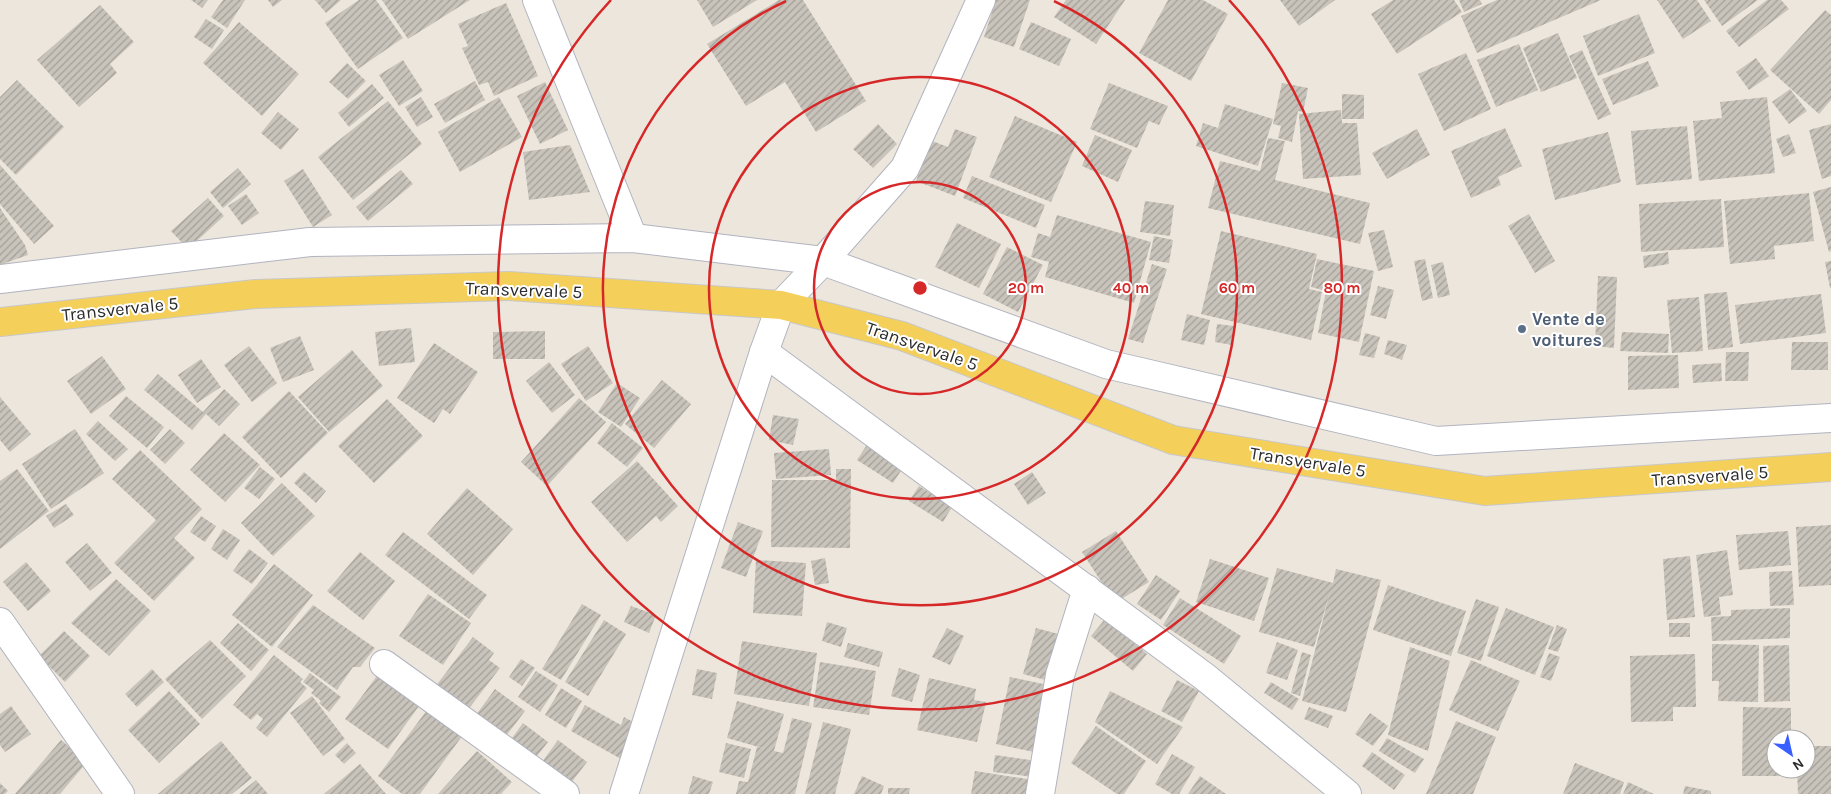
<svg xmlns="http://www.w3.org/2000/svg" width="1831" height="794" font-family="Karla,sans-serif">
	<defs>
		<pattern id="building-hatch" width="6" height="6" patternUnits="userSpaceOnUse" patternTransform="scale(1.25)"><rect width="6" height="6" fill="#c9c4bb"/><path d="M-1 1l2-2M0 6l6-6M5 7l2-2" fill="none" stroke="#a39f98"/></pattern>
	</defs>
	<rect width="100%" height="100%" fill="#ede6dd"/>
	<g fill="url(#building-hatch)">
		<path d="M191 0H208L202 8Z"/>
		<path d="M223 0H245L227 28 211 17Z"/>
		<path d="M268 0H282L273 7Z"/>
		<path d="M315 0H341L326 13Z"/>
		<path d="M359 0H376L403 38 358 69 325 23Z"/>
		<path d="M382 0H470L408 39Z"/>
		<path d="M697 0H757L713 27Z"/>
		<path d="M779 0H803L866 101 816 132 785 82 746 106 707 44Z"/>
		<path d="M996 0H1030L1014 47 984 37Z"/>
		<path d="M1066 0H1125L1096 44 1054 17Z"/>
		<path d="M1168 0H1203L1228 14 1191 81 1139 53Z"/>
		<path d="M1280 0H1335L1299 26Z"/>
		<path d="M1393 0H1454L1462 12 1397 54 1371 14Z"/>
		<path d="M1459 0H1480L1482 4 1464 12Z"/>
		<path d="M1497 0H1601L1477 53 1461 16Z"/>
		<path d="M1657 0H1697L1711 21 1683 39Z"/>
		<path d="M1704 0H1758L1722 26Z"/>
		<path d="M1767 0H1781L1789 9 1739 47 1726 31Z"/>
		<path d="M506 3 538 76 494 96 488 82 479 85 462 48 468 46 458 24Z"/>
		<path d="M100 5 134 42 110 64 117 73 79 107 37 60Z"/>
		<path d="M1825 10 1831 15V100L1819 114 1770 70Z"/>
		<path d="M1639 14 1655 53 1598 76 1583 36Z"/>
		<path d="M206 19 224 30 212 49 194 37Z"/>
		<path d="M239 22 299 74 262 116 203 63Z"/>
		<path d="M1031 22 1071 39 1059 66 1019 49Z"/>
		<path d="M1558 33 1577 78 1541 92 1523 48Z"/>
		<path d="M1519 44 1538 90 1496 107 1477 60Z"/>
		<path d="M1582 50 1611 114 1598 120 1569 56Z"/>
		<path d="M1466 53 1491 109 1444 131 1418 74Z"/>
		<path d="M1756 58 1769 76 1749 90 1736 72Z"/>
		<path d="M403 60 423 91 399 106 379 75Z"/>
		<path d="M1648 61 1659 86 1613 105 1602 79Z"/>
		<path d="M347 63 366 81 348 99 329 82Z"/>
		<path d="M17 80 64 127 16 175 0 159V97Z"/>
		<path d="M475 81 485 100 445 123 434 104Z"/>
		<path d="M545 82 568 130 540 144 517 96Z"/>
		<path d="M1109 83 1168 106 1159 125 1149 121 1137 148 1090 129Z"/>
		<path d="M1282 83 1308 88 1303 112 1298 111 1292 142 1278 138 1281 126 1273 124Z"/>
		<path d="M372 84 384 98 349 127 338 113Z"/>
		<path d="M1790 89 1807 111 1789 124 1772 102Z"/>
		<path d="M1342 94 1364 95V119H1342Z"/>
		<path d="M421 97 433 117 417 127 405 107Z"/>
		<path d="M499 97 522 137 460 172 438 132Z"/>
		<path d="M1767 97 1775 173 1699 181 1693 121 1722 118 1720 102Z"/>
		<path d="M388 101 422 144 353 200 318 157Z"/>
		<path d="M1225 104 1273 119 1258 166 1196 146 1203 123 1218 128Z"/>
		<path d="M1341 110 1342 123H1357L1361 175 1303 179 1299 114Z"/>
		<path d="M278 112 299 129 281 150 261 133Z"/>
		<path d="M1015 116 1077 142 1051 202 989 177Z"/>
		<path d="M878 124 897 144 873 168 853 149Z"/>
		<path d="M1831 124V176L1822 179 1809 130Z"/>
		<path d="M1687 126 1692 179 1636 185 1631 131Z"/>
		<path d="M1505 128 1522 166 1498 177 1501 185 1471 198 1451 151Z"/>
		<path d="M955 129 977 137 955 196 916 181 932 141 948 147Z"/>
		<path d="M1417 129 1430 155 1387 179 1372 153Z"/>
		<path d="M1608 132 1621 182 1555 200 1542 149Z"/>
		<path d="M1789 134 1796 153 1783 157 1776 139Z"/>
		<path d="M1095 135 1132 150 1118 182 1082 166Z"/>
		<path d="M1268 138 1285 141 1275 180 1370 203 1360 244 1208 208 1220 161 1260 171Z"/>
		<path d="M570 145 590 192 529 200 523 152Z"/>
		<path d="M0 165 54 226 34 244 0 204Z"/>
		<path d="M238 168 251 184 223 208 210 192Z"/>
		<path d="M303 169 332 215 313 227 284 181Z"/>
		<path d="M401 170 413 184 368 221 356 207Z"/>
		<path d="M972 176 1045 205 1036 228 963 198Z"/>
		<path d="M1831 187V251L1829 252 1813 192Z"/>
		<path d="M1809 193 1814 241 1774 246 1775 259 1730 264 1724 201Z"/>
		<path d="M246 194 259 213 242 225 228 206Z"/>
		<path d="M208 198 224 216 188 249 171 231Z"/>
		<path d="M1721 199 1724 247 1641 252 1639 204Z"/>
		<path d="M1145 201 1174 205 1170 236 1140 232Z"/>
		<path d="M0 208 25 245 28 255 5 263 4 275 0 276Z"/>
		<path d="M1529 214 1555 261 1535 273 1508 226Z"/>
		<path d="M1057 215 1151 242 1134 303 1045 277 1049 262 1031 257 1038 233 1050 237Z"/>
		<path d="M957 223 1001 244 979 288 935 267Z"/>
		<path d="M1384 230 1393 267 1378 271 1368 233Z"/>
		<path d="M1221 231 1317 254 1309 289 1322 292 1311 340 1201 314Z"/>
		<path d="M1154 236 1173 240 1169 263 1149 260Z"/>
		<path d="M1007 247 1043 265 1018 312 983 294Z"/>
		<path d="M1668 252 1669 264 1644 268 1643 256Z"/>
		<path d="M1317 259 1374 271 1359 342 1318 333 1326 291 1311 287Z"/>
		<path d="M1425 259 1433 298 1422 301 1414 261Z"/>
		<path d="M1831 261V288H1830L1825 262Z"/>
		<path d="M1443 262 1450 295 1438 298 1431 265Z"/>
		<path d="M1152 264 1167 269 1143 343 1128 339Z"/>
		<path d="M1598 276 1617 277 1614 348 1595 346Z"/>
		<path d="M1378 286 1394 290 1386 319 1370 315Z"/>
		<path d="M1727 292 1733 347 1708 350 1704 294Z"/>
		<path d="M1821 294 1826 333 1740 344 1735 305Z"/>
		<path d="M1699 297 1703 351 1672 353 1667 300Z"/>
		<path d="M1187 314 1210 320 1204 345 1181 340Z"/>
		<path d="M1217 324 1234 326 1232 345 1215 342Z"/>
		<path d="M411 328 415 362 379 366 375 332Z"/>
		<path d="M545 331V359H493V332Z"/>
		<path d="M1622 332 1669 334 1668 353 1620 351Z"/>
		<path d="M1365 333 1380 337 1374 358 1359 355Z"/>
		<path d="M300 336 314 370 283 382 270 348Z"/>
		<path d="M1388 340 1407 345 1402 360 1384 354Z"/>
		<path d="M1792 342H1828V370H1791Z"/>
		<path d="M434 343 478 372 450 414 443 409 434 423 397 398Z"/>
		<path d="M249 346 277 383 252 402 224 365Z"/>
		<path d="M588 346 613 383 586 401 561 364Z"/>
		<path d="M352 350 383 386 329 432 298 397Z"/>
		<path d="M1726 352H1749L1748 381H1725Z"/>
		<path d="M1678 355 1679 388 1628 390V356Z"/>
		<path d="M102 356 126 389 91 414 67 381Z"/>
		<path d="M201 359 221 387 197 403 178 375Z"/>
		<path d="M549 362 575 395 552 413 526 381Z"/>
		<path d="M1721 363 1722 381 1693 383 1692 365Z"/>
		<path d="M158 374 203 412 224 389 240 404 219 426 206 414 192 430 144 390Z"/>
		<path d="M662 380 691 404 654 448 625 424Z"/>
		<path d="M617 383 640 398 621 427 598 412Z"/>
		<path d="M289 391 328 433 281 478 242 437Z"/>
		<path d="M126 396 164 427 147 448 109 416Z"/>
		<path d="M0 397 31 434 10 452 0 440Z"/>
		<path d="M579 398 606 422 547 486 521 462Z"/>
		<path d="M387 399 423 436 374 483 338 446Z"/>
		<path d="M773 415 799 419 793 445 769 440Z"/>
		<path d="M98 421 128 449 115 461 86 434Z"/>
		<path d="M612 423 643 448 627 467 597 443Z"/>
		<path d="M75 429 104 473 51 509 22 464Z"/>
		<path d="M170 429 185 443 165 464 150 450Z"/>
		<path d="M224 433 260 465 225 502 190 470Z"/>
		<path d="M872 437 908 460 893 483 857 460Z"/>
		<path d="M829 449 831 475 776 479 774 453Z"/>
		<path d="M140 450 202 509 174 538 195 558 154 601 114 563 156 520 112 479Z"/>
		<path d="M637 461 678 506 661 522 656 516 627 542 591 502Z"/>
		<path d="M260 467 275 479 259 499 244 488Z"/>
		<path d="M17 469 49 511 0 549V481Z"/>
		<path d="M836 469H851L850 548 771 547 772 480H836Z"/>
		<path d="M304 472 326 491 316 503 294 483Z"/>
		<path d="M1032 472 1046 493 1028 505 1014 484Z"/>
		<path d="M282 483 315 516 273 556 241 523Z"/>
		<path d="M919 486 952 507 943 522 909 501Z"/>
		<path d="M467 488 513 529 473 575 427 534Z"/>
		<path d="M66 504 74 515 54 528 46 516Z"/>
		<path d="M201 516 216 526 205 542 190 532Z"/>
		<path d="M738 522 763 531 746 577 721 568Z"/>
		<path d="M1831 525V585L1799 587 1796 527Z"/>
		<path d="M223 529 240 540 227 560 211 549Z"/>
		<path d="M1116 531 1149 582 1115 603 1082 552Z"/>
		<path d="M1788 531 1791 565 1739 570 1736 535Z"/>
		<path d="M403 532 487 595 469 619 385 555Z"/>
		<path d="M87 543 112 573 90 591 65 562Z"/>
		<path d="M249 549 268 563 252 584 233 571Z"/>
		<path d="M1727 550 1733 595 1719 597 1721 615 1704 617 1696 555Z"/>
		<path d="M360 552 395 581 363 620 327 591Z"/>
		<path d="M1690 556 1695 617 1667 620 1663 559Z"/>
		<path d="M825 558 829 583 815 585 811 561Z"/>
		<path d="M1210 559 1269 578 1254 621 1196 602Z"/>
		<path d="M756 560 806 563 802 616 753 613Z"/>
		<path d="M26 562 51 591 28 611 3 582Z"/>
		<path d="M274 564 313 595 272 647 232 615Z"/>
		<path d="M1277 568 1333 583 1336 569 1381 580 1346 712 1302 701 1330 592 1314 647 1259 632Z"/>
		<path d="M1792 571 1794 605 1770 606 1769 572Z"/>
		<path d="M1156 575 1180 591 1161 620 1137 604Z"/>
		<path d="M116 579 151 611 109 656 71 623Z"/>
		<path d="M1388 585 1466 611 1451 656 1373 630Z"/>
		<path d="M428 594 471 623 443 665 399 636Z"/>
		<path d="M1180 598 1241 636 1224 664 1163 625Z"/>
		<path d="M1476 599 1499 607 1481 661 1457 653Z"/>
		<path d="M582 604 601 615 561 680 542 669Z"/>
		<path d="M313 605 375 648 360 667H353L337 690 277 647Z"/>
		<path d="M631 606 656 615 649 633 624 622Z"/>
		<path d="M1506 608 1554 627 1535 675 1487 656Z"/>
		<path d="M1790 608V638L1712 641 1711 617 1731 616V610Z"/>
		<path d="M1105 619 1147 654 1133 671 1091 636Z"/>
		<path d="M604 620 626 634 588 696 565 682Z"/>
		<path d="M827 622 847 628 841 647 822 641Z"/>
		<path d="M238 623 269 650 251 671 220 643Z"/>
		<rect x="1669" y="623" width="21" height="14"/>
		<path d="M1557 625 1567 629 1558 652 1548 649Z"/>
		<path d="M947 628 964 636 950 665 932 657Z"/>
		<path d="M1036 628 1062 635 1049 681 1023 674Z"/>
		<path d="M64 631 90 656 65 682 39 656Z"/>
		<path d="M473 637 494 653 489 660 500 668 467 711 435 687Z"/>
		<path d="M210 640 246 676 202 719 165 679Z"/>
		<path d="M742 641 817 653 809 706 734 694Z"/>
		<path d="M1277 642 1298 650 1287 680 1266 673Z"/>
		<path d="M848 643 883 652 879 667 844 657Z"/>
		<path d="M1712 644 1759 645 1758 702 1718 701 1719 681H1712Z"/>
		<path d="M1789 645 1790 701 1764 702 1763 646Z"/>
		<path d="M1410 647 1450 661 1428 751 1388 735Z"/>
		<path d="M1302 652 1311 655 1300 696 1291 693Z"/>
		<path d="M1549 653 1560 657 1551 681 1540 677Z"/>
		<path d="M1695 654 1696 707H1673V721L1631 722 1630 656Z"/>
		<path d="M274 655 303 679 300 682 307 688 267 737 256 728 263 719 257 714 251 720 233 705Z"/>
		<path d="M521 659 535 668 522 686 509 677Z"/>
		<path d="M1471 660 1520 681 1498 731 1449 710Z"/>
		<path d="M820 662 876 671 869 715 813 707Z"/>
		<path d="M899 668 920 675 912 702 891 696Z"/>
		<path d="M152 669 164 682 137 707 125 694Z"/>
		<path d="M382 669 424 699 388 749 345 719Z"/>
		<path d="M697 669 717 673 712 699 692 695Z"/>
		<path d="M536 671 558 685 540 712 518 697Z"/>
		<path d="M310 673 341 697 329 712 319 703 321 701 311 693 314 690 303 682Z"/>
		<path d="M1010 677 1048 685 1034 752 996 744Z"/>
		<path d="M929 678 976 689 974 700 986 702 977 742 917 730Z"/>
		<path d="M1177 680 1199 691 1182 722 1161 711Z"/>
		<path d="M1271 682 1299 699 1292 710 1264 693Z"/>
		<path d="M561 688 582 701 566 728 545 715Z"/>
		<path d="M495 689 525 711 503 740 473 719Z"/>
		<path d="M169 691 200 724 159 763 128 730Z"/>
		<path d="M1110 691 1183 727 1157 764 1095 722Z"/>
		<path d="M312 696 345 739 323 756 290 713Z"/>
		<path d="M737 701 784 714 774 751 783 753 792 718 812 723 795 794H736L739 781 748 782 757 747 766 749 727 738Z"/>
		<path d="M433 702 468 728 420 794H402L378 776Z"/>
		<path d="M585 705 621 725 624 717 640 726 621 759 571 731Z"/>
		<path d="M11 706 31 734 5 752 0 745V714Z"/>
		<path d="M1309 707 1333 716 1328 728 1304 719Z"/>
		<path d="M1743 707 1791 708V739H1776V769H1790V776H1742Z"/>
		<path d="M1370 713 1388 726 1373 746 1355 734Z"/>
		<path d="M1456 721 1496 737 1473 794H1426Z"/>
		<path d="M823 722 851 729 835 794H805Z"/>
		<path d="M523 723 548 742 534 760 509 742Z"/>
		<path d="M1096 726 1146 761 1124 794H1117L1071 763Z"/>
		<path d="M1387 738 1424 759 1415 773 1379 751Z"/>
		<path d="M61 740 87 762 60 794H15Z"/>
		<path d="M558 740 587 762 571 783 542 762Z"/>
		<path d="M221 741 252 778 232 794H158Z"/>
		<path d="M347 743 356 753 344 764 335 755Z"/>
		<path d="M726 743 751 749 744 778 719 772Z"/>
		<path d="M1806 746H1831V794H1798L1797 769H1806Z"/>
		<path d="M477 751 512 782 501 794H438Z"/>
		<path d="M1372 752 1405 775 1394 790 1362 766Z"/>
		<path d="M1172 754 1195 767 1179 794H1172L1155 784Z"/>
		<path d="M995 755 1037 761 1034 777 993 772Z"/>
		<path d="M1575 763 1624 782 1620 794H1563Z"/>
		<path d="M360 764 386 794H324Z"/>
		<path d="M975 771 1033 780 1031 794H971Z"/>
		<path d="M693 776 713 782 709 794H688Z"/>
		<path d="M862 776 884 786 881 794H854Z"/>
		<path d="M1200 776 1226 794H1188Z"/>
		<path d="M256 780 268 794H239Z"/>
		<path d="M1628 782 1654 794H1623Z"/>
		<path d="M0 783 8 791 5 794H0Z"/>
		<path d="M1685 786 1711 791V794H1683Z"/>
		<path d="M888 788H910L909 794H888Z"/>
	</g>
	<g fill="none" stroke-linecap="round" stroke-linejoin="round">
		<g stroke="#b1b4bf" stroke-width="30">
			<g id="minor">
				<path d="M537 0 633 238"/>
				<path d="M0 279 310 242 633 238 823 261 1106 364 1436 441 1831 418"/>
				<path d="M764 352 1205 677 1347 794"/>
				<path d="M0 622 120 794"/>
				<path d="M384 664 565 794"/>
				<path d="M624 794 764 352 781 305 823 261 905 168 981 0"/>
				<path d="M1040 794 1060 675 1087 589"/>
			</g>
		</g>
		<g stroke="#c8c8c8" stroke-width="30">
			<path id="major" d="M0 322 256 294 509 286 781 305 902 336 1173 440 1485 491 1831 467"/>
		</g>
		<use href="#minor" stroke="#fff" stroke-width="28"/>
		<use href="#major" stroke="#f4d05b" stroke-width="28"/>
	</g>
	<g fill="none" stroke="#d62828" stroke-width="2.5">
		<circle cx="920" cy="288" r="106"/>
		<circle cx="920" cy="288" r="211"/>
		<path d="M1054 1A317 317 0 1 1 786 1"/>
		<path d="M1229 0A422 422 0 1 1 611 0"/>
	</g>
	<circle fill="#5c6f8a" stroke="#fff" stroke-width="2" cx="1522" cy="329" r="5"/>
	<g text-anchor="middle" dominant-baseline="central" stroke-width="4" stroke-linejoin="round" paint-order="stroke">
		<g font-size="18" fill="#2b2b2b" stroke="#fff">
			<text transform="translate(524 290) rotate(2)">Transvervale 5</text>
			<text transform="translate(120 309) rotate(-6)">Transvervale 5</text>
			<text transform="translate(922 346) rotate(19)">Transvervale 5</text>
			<text transform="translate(1308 462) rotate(9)">Transvervale 5</text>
			<text transform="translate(1710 476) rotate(-4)">Transvervale 5</text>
		</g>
		<g font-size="18" font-weight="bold" fill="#4e5e75" stroke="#fff" text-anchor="start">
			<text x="1532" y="319">Vente de<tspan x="1532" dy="21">voitures</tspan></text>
		</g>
	</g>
	<circle cx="920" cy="288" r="8" fill="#d62828" stroke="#fff" stroke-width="2.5"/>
	<g font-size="15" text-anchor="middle" font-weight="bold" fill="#d62828" stroke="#fff" stroke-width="4" stroke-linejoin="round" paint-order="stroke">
		<text x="1026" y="293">20 m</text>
		<text x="1131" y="293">40 m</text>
		<text x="1237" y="293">60 m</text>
		<text x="1342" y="293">80 m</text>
	</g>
	<g transform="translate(1791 754) rotate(146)"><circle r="24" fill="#ffffff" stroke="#aaaaaa"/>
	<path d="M0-4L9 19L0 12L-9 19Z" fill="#395fff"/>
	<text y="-8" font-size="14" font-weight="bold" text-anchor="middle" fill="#2b2b2b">N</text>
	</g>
</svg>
